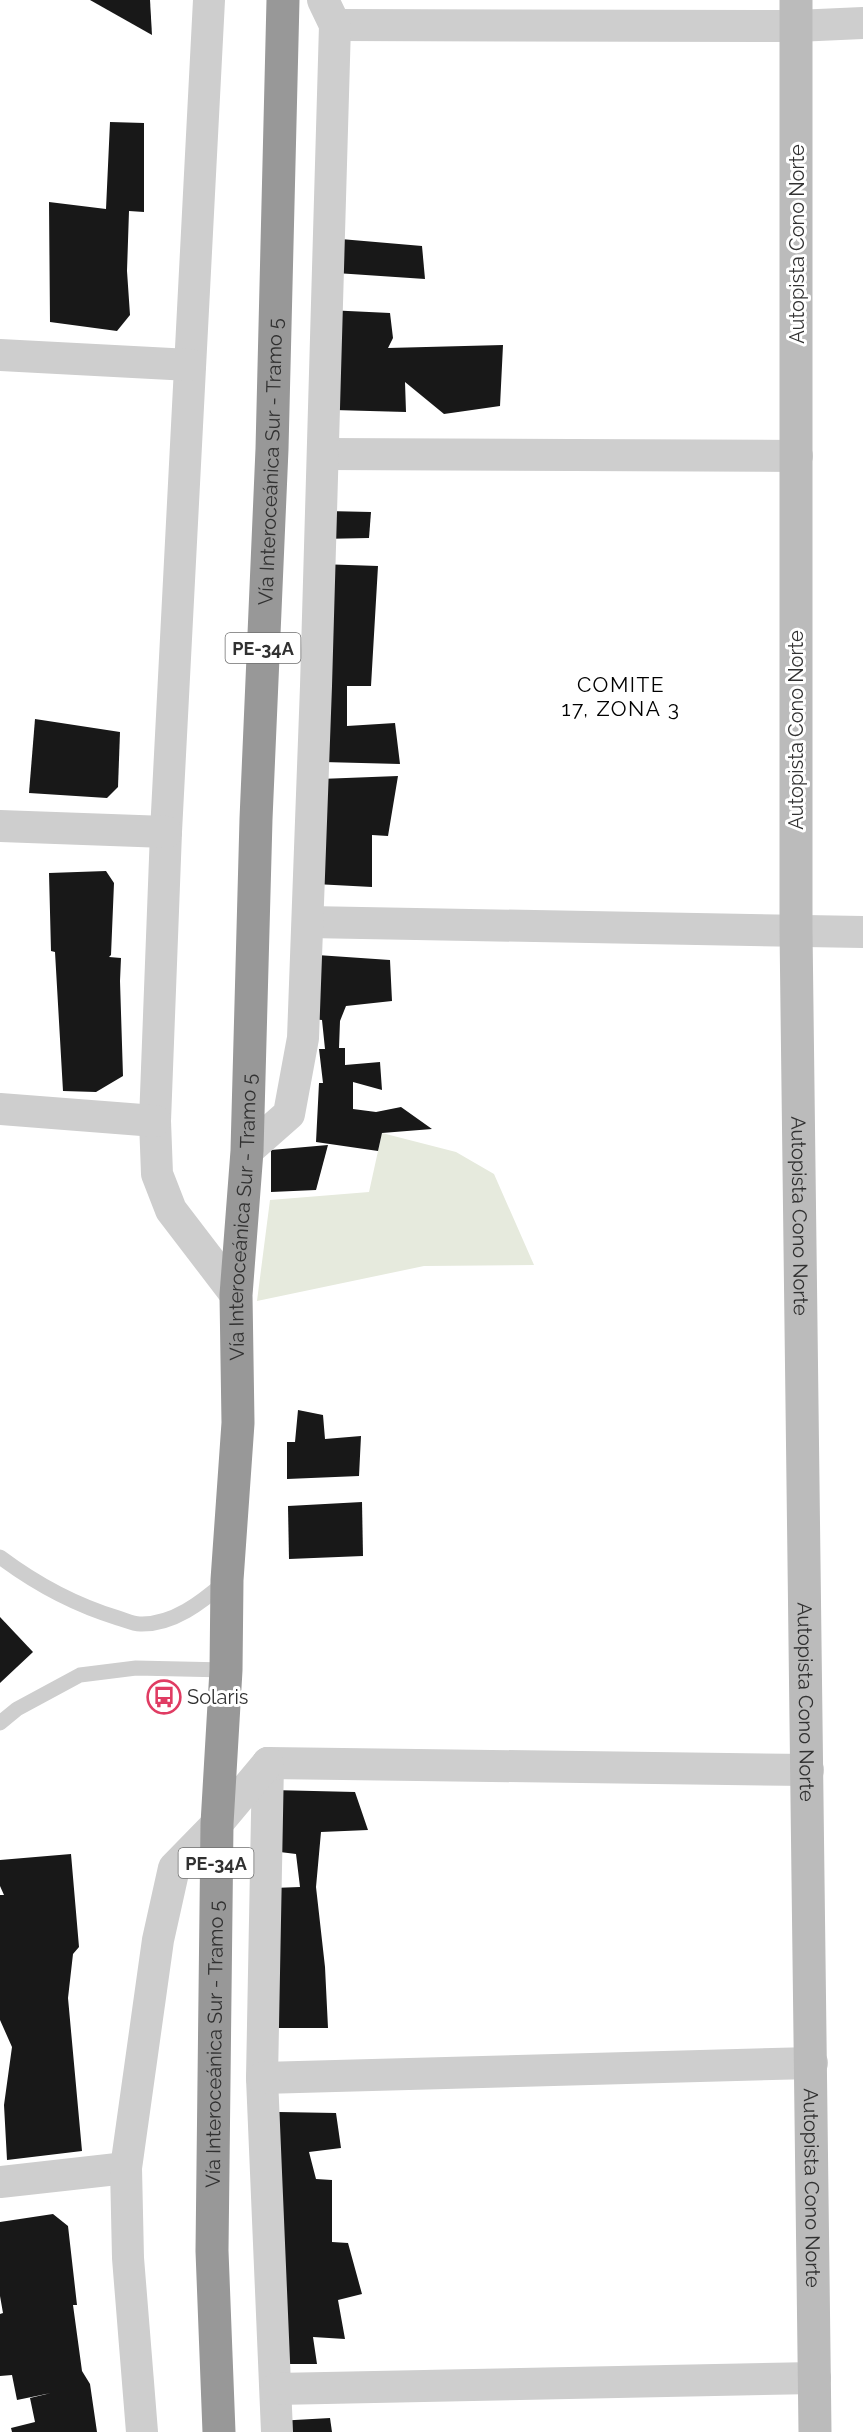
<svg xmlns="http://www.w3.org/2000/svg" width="863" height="2432" font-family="Raleway,sans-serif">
	<rect width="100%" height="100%" fill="#fff"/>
	<path fill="#e6eadd" d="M382 1133 456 1152 494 1174 534 1265 424 1266 257 1301 270 1200 369 1192Z"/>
	<g fill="#181818">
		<path d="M90 0H150L152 35Z"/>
		<path d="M110 122 144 123V212L129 211 127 271 130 315 117 331 50 322 49 202 106 209Z"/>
		<path d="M329 238 422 246 425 279 336 273Z"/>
		<path d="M327 310 390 313 393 338 388 348 503 345 500 406 444 414 405 382 406 412 334 410Z"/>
		<path d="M327 511 371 512 369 538 320 539Z"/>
		<path d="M319 564 378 566 371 686H347V726L395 723 400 764 323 762Z"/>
		<path d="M35 719 120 732 118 787 107 798 29 793Z"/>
		<path d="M398 776 388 836 372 835V887L315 884 320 779Z"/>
		<path d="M106 871 114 883 111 955 109 957 121 958 120 981 123 1076 96 1092 63 1091 55 952 51 951 49 873Z"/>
		<path d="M317 955 390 960 392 1001 346 1006 340 1021 339 1048H345V1065L380 1062 382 1090 353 1082V1109L376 1112 401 1107 432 1129 382 1133 378 1151 316 1142 319 1083H323L319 1049H325L322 1020 311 1019Z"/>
		<path d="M328 1145 316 1190 271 1192V1150Z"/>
		<path d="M298 1410 323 1415 325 1439 361 1436 359 1476 287 1479V1442H295Z"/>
		<path d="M362 1502 363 1556 289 1559 288 1506Z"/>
		<path d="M0 1617 33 1652 0 1683Z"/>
		<path d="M272 1790 355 1792 368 1830 321 1832 316 1887 325 1967 328 2028H268L273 1888 300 1887 296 1854 272 1851Z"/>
		<path d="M71 1854 79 1947 73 1954 68 1998 82 2151 7 2160 4 2105 12 2047 0 2020V1895H4L0 1886V1860Z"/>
		<path d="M279 2112 336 2113 341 2148 309 2152 316 2179 332 2180V2242L348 2243 362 2294 338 2300 345 2339 313 2337 317 2364H281Z"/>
		<path d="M53 2214 68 2226 77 2305H73L82 2371 90 2384 97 2432H12L11 2428 35 2422 30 2398 51 2393 17 2400 12 2375 0 2376V2314L3 2313 0 2296V2222Z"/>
		<path d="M330 2418 332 2432H278L277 2421Z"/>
	</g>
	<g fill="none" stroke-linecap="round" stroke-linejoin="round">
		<g stroke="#cecece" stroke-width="15">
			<path d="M0 1557C36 1584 75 1605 118 1618 125 1620 133 1624 140 1624 173 1625 202 1602 225 1582"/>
			<path d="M0 1723 17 1709 80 1675 136 1668 226 1670"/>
		</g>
		<g stroke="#cecece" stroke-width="32">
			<path d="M209 0 166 832 155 1121 157 1174 171 1210 236 1295"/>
			<path d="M335 25 796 26 863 23"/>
			<path d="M0 355 190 365"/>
			<path d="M323 454 797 456"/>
			<path d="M0 826 166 832"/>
			<path d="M308 922 863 932"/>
			<path d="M0 1109 155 1121"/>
			<path d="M247 1151 289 1114 303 1038 316 686 335 25 323 0"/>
			<path d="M268 1763 262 2078 277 2432"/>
			<path d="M268 1763 808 1770"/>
			<path d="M262 2078 812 2063"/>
			<path d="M0 2182 126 2168"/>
			<path d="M276 2389 815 2378"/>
			<path d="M142 2432 128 2258 126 2168 158 1940 174 1868 217 1824 268 1763"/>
		</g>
		<path stroke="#bbb" stroke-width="33" id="s1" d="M796 0V930L815 2432"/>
		<path stroke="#989898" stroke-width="33" id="s2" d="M219 2432 212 2251 217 1824 226 1670 227 1580 238 1423 236 1295 247 1151 256 819 272 449 283 0"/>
	</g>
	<defs>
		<g id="bus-ring" transform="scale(1.725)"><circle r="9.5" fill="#fff" stroke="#e03c63" stroke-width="1.5"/><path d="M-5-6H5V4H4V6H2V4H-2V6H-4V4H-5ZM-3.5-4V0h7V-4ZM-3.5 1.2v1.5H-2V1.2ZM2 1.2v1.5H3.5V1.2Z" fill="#e03c63"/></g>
	</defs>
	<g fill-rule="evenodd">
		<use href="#bus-ring" x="164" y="1697"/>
	</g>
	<g text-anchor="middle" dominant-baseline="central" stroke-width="6" stroke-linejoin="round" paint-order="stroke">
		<g fill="#fff" stroke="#6f6f6f" stroke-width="1.5">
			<rect x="225.5" y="633" width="75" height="30" rx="4.5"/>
			<rect x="178.5" y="1848" width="75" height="30" rx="4.5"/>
		</g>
		<g font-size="18" font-weight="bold" fill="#313131">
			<text x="263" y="648">PE-34A</text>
			<text x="216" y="1863">PE-34A</text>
		</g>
		<g font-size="20" fill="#313131" stroke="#fff">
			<text transform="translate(797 244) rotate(-90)">Autopista Cono Norte</text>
			<text stroke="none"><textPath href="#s2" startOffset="1972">Vía Interoceánica Sur - Tramo 5</textPath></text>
			<text transform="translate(796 730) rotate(-90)">Autopista Cono Norte</text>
			<text stroke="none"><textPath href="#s2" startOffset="1216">Vía Interoceánica Sur - Tramo 5</textPath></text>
			<text stroke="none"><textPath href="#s1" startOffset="1216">Autopista Cono Norte</textPath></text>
			<text stroke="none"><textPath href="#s1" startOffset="1702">Autopista Cono Norte</textPath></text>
			<text stroke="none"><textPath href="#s2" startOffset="388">Vía Interoceánica Sur - Tramo 5</textPath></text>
			<text stroke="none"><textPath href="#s1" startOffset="2188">Autopista Cono Norte</textPath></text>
		</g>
		<g font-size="20" fill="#313131" stroke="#fff" text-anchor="start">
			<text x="187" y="1697">Solaris</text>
		</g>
		<g font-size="21" letter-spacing="1.5" fill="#000" stroke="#fff">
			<text x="621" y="684">COMITE<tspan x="621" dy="24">17, ZONA 3</tspan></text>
		</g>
	</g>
</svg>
